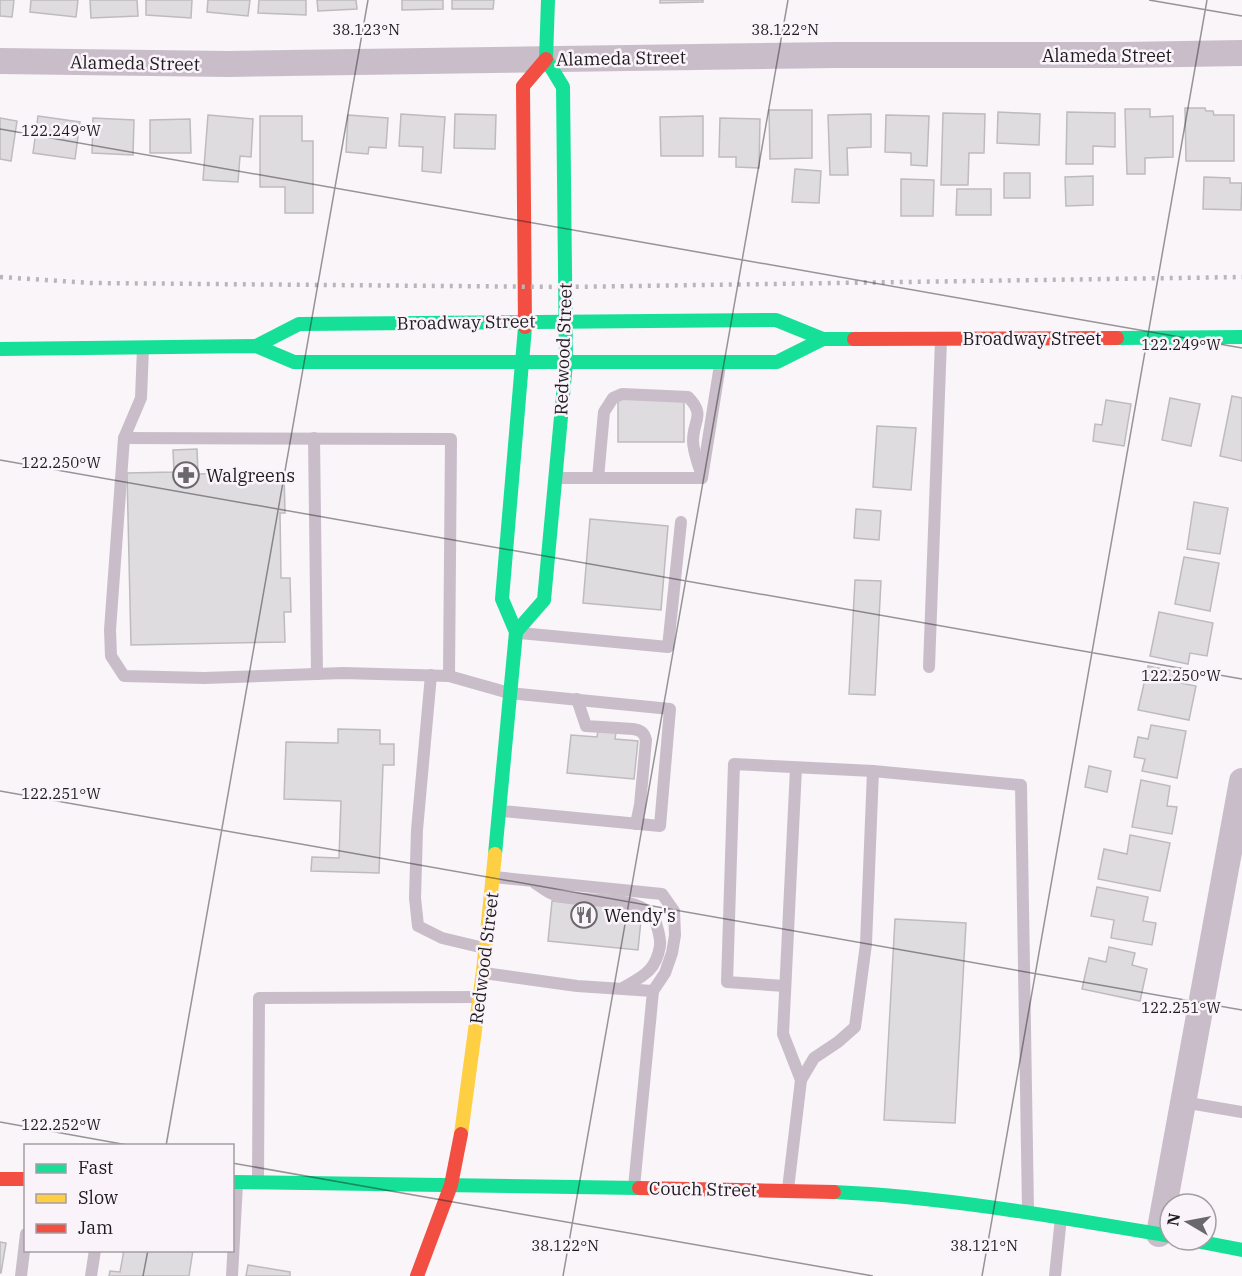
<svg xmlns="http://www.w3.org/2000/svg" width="1242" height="1276" font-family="'IBM Plex Serif',serif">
	<rect width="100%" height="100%" fill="#f9f5f9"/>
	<g fill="#dfdce0" stroke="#bebbbe" stroke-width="1.5">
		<path d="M0 0H14L12 17 0 16Z"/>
		<path d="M31 0H78L76 17 30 12Z"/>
		<path d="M90 0H137L138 16 91 18Z"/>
		<path d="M146 0H192L191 18 146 15Z"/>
		<path d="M208 0H250L248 16 207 12Z"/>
		<path d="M259 0H306V15L258 13Z"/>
		<path d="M317 0H356L357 9 318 11Z"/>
		<path d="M402 0H443V9L402 10Z"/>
		<path d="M452 0H494L493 9H452Z"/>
		<path d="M660 0H703V2L660 3Z"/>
		<path d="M1185 108H1205L1206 111H1213L1214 115H1234V161H1186Z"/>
		<path d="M1125 109H1150V117L1173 116V157L1145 158V174H1127Z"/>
		<path d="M769 110H812V158L770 159Z"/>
		<path d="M998 112 1040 114 1039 145 997 143Z"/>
		<path d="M1067 112 1115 113V147L1093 146V164H1066Z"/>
		<path d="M943 113 985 114 984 153H969L968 185H941Z"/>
		<path d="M401 114 445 117 441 173 422 171 423 147 399 146Z"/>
		<path d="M455 114 496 115 495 149 454 148Z"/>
		<path d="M871 114V147L847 148 848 175H830L828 115Z"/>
		<path d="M208 115 253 119 251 157 240 156 238 182 203 180Z"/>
		<path d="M348 115 388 118 386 148 369 147 368 154 346 152Z"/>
		<path d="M886 115 929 116 927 166 911 165V153L885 152Z"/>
		<path d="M38 116 80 122 75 159 33 153Z"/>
		<path d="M260 116H302V141H313V213H285V187H260Z"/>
		<path d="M703 116V156H661L660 117Z"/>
		<path d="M0 118 17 121 11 161 0 159Z"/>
		<path d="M93 118 134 120 133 155 92 153Z"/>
		<path d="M720 118 760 119 759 168 736 167V157H719Z"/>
		<path d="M190 119 191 153H150V120Z"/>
		<path d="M795 169 821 171 819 203 792 202Z"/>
		<rect x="1004" y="173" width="26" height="25"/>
		<path d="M1093 176V205L1066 206 1065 177Z"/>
		<path d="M1204 177 1230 178V183H1242L1241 210 1203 209Z"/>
		<path d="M901 179 934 180 933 216H901Z"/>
		<path d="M957 189H991V215H956Z"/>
		<path d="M1232 396 1242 398V461L1220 456Z"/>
		<path d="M684 397V442H618V398Z"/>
		<path d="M1170 398 1200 404 1191 446 1162 440Z"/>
		<path d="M1106 400 1131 404 1124 446 1093 441 1095 424 1102 425Z"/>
		<path d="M877 426 916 428 911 490 873 487Z"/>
		<path d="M197 449 198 474 284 471 285 513H280L281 578H290L291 612H284L285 642 131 645 127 473 174 472 173 450Z"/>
		<path d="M1194 502 1228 508 1220 554 1187 549Z"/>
		<path d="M856 509 881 511 879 540 854 538Z"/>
		<path d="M590 519 668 526 661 610 583 603Z"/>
		<path d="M1184 557 1219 563 1210 611 1175 604Z"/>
		<path d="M855 580 881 581 875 695 849 694Z"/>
		<path d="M1159 612 1213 623 1207 656 1190 653 1188 664 1150 656Z"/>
		<path d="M1148 666 1178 672 1175 682 1196 686 1189 720 1138 710Z"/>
		<path d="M1151 725 1186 731 1177 778 1142 771 1145 759 1134 757 1138 737 1148 739Z"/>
		<path d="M338 729 380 730V744H394V765H383L379 873 311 871 312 857 339 858 341 801 284 799 286 742 338 743Z"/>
		<path d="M598 730 616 732 615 739 638 741 634 779 567 773 571 735 597 737Z"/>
		<path d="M1089 766 1111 771 1107 792 1085 787Z"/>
		<path d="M1141 780 1170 786 1167 806 1177 807 1172 834 1132 827Z"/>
		<path d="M1130 835 1170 843 1160 891 1098 879 1104 849 1127 854Z"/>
		<path d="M1097 887 1148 897 1143 921 1156 923 1152 945 1111 938 1114 920 1091 916Z"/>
		<path d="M552 901 642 910 638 950 548 941Z"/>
		<path d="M895 919 966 923 955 1123 884 1120Z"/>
		<path d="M1109 947 1135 953 1132 965 1147 969 1140 1001 1082 989 1089 958 1106 962Z"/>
		<path d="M0 1242 6 1243 1 1273H0Z"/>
		<path d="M124 1250H193L189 1276H109L110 1271 120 1272Z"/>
		<path d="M248 1265 290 1272V1276H246Z"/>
	</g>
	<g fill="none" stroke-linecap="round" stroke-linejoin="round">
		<g stroke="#c9bdca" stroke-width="12">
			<path d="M143 348 141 398 124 438 110 630 111 656 124 676 204 678 343 673 449 676 509 693 670 709 660 826 502 811"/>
			<path d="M124 438 451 439 449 676"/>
			<path d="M314 438 317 674"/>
			<path d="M558 478H702L720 365"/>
			<path d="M598 478 604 412 613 398 622 394 688 397C706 415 693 420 693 441 693 451 698 464 701 473"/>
			<path d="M520 633 668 647 681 522"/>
			<path d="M929 667 941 340"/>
			<path d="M431 675 417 830 415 898 418 926 442 938 484 948"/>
			<path d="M577 699 586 726 633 729C640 730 644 732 646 740L640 805 636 824"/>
			<path d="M796 768 783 1034 801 1080"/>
			<path d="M494 877 662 894 674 911 675 935 672 953 665 973 653 991"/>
			<path d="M535 883C541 887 548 893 555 895 582 905 644 890 656 923 658 930 661 938 660 946 656 971 643 976 623 988"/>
			<path d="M484 973 577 986 653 991 634 1187"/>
			<path d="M785 986 727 982 734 764 873 771 1021 785 1028 1210"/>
			<path d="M1183 1102 1242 1112"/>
			<path d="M258 1181 259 998 478 997"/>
			<path d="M788 1189 801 1080 814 1058 838 1042 855 1027 866 944 873 771"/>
			<path d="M21 1276 26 1234"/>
			<path d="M91 1276 95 1250"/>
			<path d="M232 1276 237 1184"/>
			<path d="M1055 1276 1061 1217"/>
		</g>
		<g stroke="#c9bdca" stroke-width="26">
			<path d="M0 61 228 64 834 55H1124L1242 53"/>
			<path d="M1159 1234 1242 781"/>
		</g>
		<g stroke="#16e098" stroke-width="14">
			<path d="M1117 338 1242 337"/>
			<path d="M256 346 299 324 776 320 823 339H854"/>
			<path d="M0 349 256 346 294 362H777L823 339"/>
			<path d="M516 632 544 600 566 363 563 87 546 59 548 0"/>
			<path d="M495 854 516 632 502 599 525 327"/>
			<path d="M232 1182 639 1188"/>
			<path d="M834 1192C947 1197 1058 1217 1170 1236"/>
			<path d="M1191 1240 1242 1250"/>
		</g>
		<path stroke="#ffcf43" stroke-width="14" d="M461 1134 483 971 495 854"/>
		<g stroke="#f24e42" stroke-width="14">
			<path d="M525 327 523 86 546 59"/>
			<path d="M854 339 1117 338"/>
			<path d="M0 1179H26"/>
			<path d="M639 1188 834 1192"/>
			<path d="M417 1276 451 1185 461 1134"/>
		</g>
		<path stroke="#bbb4bc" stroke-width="4.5" stroke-dasharray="3 6" stroke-linecap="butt" d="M0 277 91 283 566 287 1242 277"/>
	</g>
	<path fill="none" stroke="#1e1c1f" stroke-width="1.5" stroke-opacity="0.45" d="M1149 0 1242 16M0 129 1242 348M0 460 1242 679M0 791 1242 1010M0 1122 133 1146M166 1146 368 0M232 1163 873 1276M143 1276 148 1250M563 1276 788 0M982 1276 1207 0"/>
	<defs>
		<g id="pharmacy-ring" transform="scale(1.35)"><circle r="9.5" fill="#faf4fa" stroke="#6b686b" stroke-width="1.5"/><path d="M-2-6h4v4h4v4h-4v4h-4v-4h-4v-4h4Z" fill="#6b686b"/></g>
		<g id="restaurant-ring" transform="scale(1.35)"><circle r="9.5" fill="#faf4fa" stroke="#6b686b" stroke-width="1.5"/><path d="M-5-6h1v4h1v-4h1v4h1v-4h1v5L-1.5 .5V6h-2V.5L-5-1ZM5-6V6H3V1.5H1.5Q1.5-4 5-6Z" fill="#6b686b"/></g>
	</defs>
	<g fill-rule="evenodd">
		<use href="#pharmacy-ring" x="186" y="475"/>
		<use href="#restaurant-ring" x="584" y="915"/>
	</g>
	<g text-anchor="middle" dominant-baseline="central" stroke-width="5" stroke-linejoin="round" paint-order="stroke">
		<g font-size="18" fill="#1e1c1f" stroke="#faf4fa">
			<text x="1107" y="55">Alameda Street</text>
			<text transform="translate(621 58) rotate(-1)">Alameda Street</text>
			<text transform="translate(135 63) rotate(1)">Alameda Street</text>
			<text transform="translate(466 322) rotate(-1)">Broadway Street</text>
			<text x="1032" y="338">Broadway Street</text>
			<text transform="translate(563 349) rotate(-88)">Redwood Street</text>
			<text transform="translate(484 958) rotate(-83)">Redwood Street</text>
			<text transform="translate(703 1189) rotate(1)">Couch Street</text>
		</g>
		<g font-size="18" fill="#1e1c1f" stroke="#faf4fa" text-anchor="start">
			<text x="206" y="475">Walgreens</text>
			<text x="604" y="915">Wendy's</text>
		</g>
	</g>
	<g font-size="15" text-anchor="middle" fill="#1e1c1f" stroke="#faf4fa" stroke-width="5" stroke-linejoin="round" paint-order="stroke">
		<text x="366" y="35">38.123°N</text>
		<text x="785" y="35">38.122°N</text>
		<text x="61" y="136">122.249°W</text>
		<text x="1181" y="350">122.249°W</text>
		<text x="61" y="468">122.250°W</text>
		<text x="1181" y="681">122.250°W</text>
		<text x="61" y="799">122.251°W</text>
		<text x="1181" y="1013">122.251°W</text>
		<text x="61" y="1130">122.252°W</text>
		<text x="565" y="1251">38.122°N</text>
		<text x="984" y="1251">38.121°N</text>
	</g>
	<rect x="24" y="1144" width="210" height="108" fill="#faf4fa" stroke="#a29ea2" stroke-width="1.5"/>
	<rect x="36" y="1164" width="30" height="9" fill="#16e098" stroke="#a29ea2" stroke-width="1.5"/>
	<text x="78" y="1174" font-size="18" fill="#1e1c1f">Fast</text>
	<rect x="36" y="1194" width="30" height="9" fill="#ffcf43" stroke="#a29ea2" stroke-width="1.5"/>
	<text x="78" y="1204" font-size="18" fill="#1e1c1f">Slow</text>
	<rect x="36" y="1224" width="30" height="9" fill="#f24e42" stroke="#a29ea2" stroke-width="1.5"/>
	<text x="78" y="1234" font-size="18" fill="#1e1c1f">Jam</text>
	<g transform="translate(1188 1222) rotate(280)"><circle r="28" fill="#faf4fa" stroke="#a29ea2" stroke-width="1.5"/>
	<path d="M0-4.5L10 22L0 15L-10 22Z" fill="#6b686b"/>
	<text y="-9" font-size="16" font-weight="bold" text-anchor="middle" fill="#1e1c1f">N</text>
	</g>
</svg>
